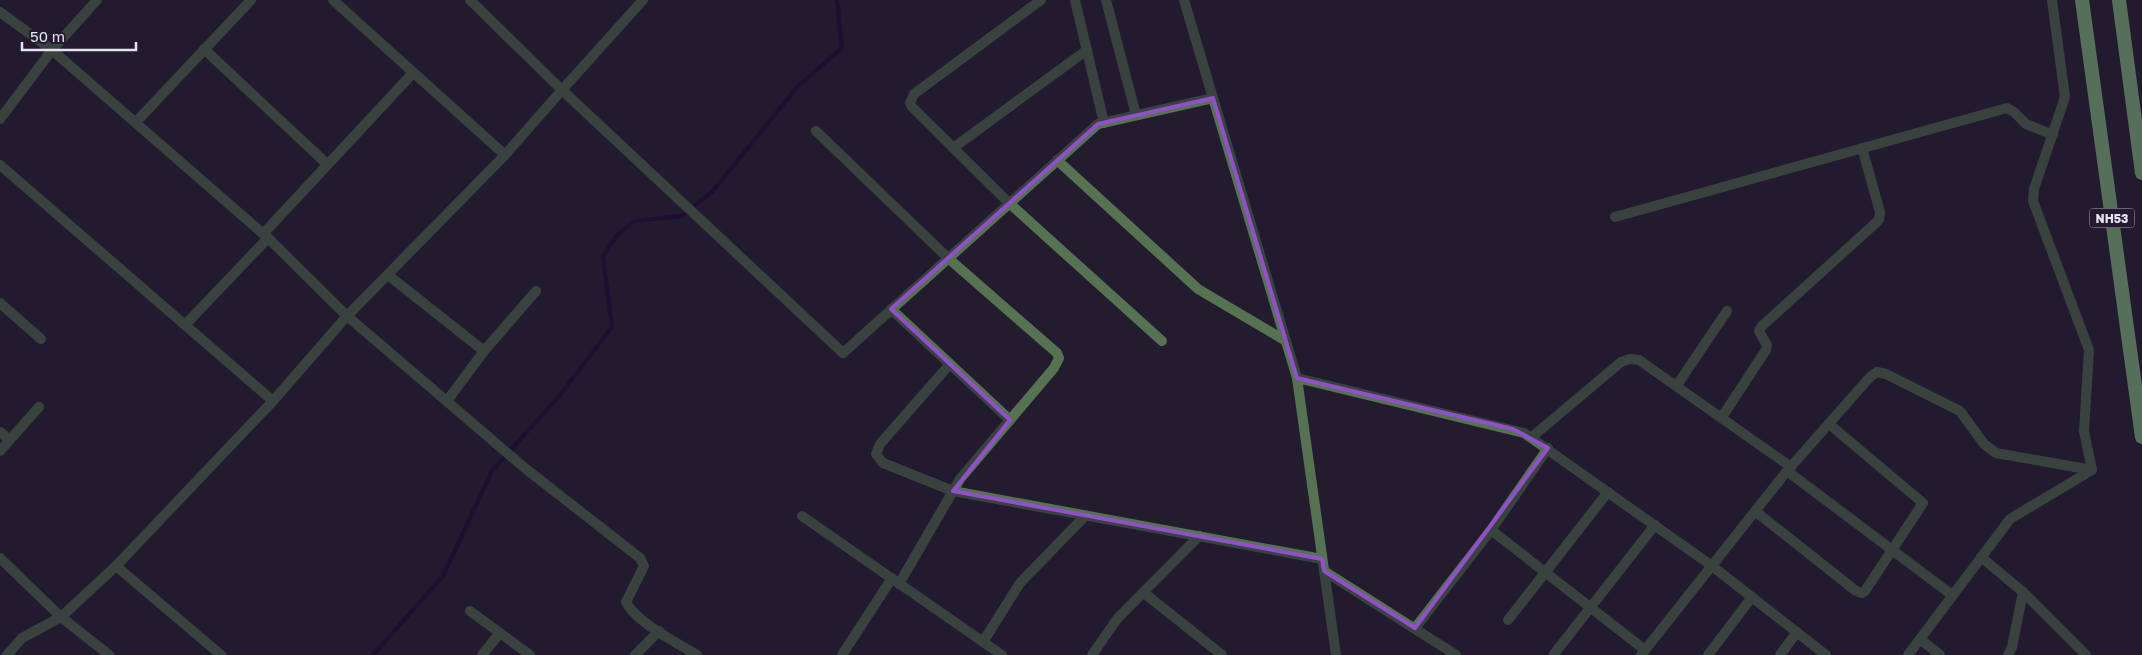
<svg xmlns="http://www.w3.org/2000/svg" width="2142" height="655" font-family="'Golos Text',sans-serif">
	<rect width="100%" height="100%" fill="#231c2f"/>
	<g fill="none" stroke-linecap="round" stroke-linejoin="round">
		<path stroke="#1a0034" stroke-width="4.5" d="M373 655 443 576 492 471 560 395 612 327 603 257 616 236 634 221 681 216 713 191 798 86 842 48 837 0"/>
		<g stroke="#577253" stroke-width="10">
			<path d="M333 0 505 155"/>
			<path d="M470 0 562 90 643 0"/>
			<path d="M1041 0 914 94 910 103 912 107 1009 203 1162 341"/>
			<path d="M1075 0 1104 123"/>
			<path d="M1106 0 1136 115"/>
			<path d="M1184 0 1213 98"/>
			<path d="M0 12 52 50 97 0"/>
			<path d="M204 49 327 164"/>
			<path d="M136 122 251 0"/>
			<path d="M816 131 948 258 1057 353 1059 358 1054 368 960 479 899 584"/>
			<path d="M953 148 1087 50"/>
			<path d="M1057 160 1198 289 1286 341"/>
			<path d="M0 165 273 401"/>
			<path d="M1615 217 2007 108 2014 112 2026 124 2053 135"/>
			<path d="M263 234 413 73"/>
			<path d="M388 275 484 351"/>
			<path d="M0 303 41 339"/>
			<path d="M891 309 1010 420"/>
			<path d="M186 324 268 238"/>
			<path d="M950 364 880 444 876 454 883 463 953 491 1322 559"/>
			<path d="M1297 378 1524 433 1712 566 1826 655"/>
			<path d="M1677 385 1727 311"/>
			<path d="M447 401 484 351 536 291"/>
			<path d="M1722 417 1766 350 1767 345 1759 331 1762 326 1879 220 1880 212 1862 148"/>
			<path d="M0 432 10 440"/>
			<path d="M1532 437 1621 362 1630 359 1639 360 1791 467"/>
			<path d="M0 451 39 407"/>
			<path d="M1787 471 1952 595"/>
			<path d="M1755 511 1856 591 1862 593 1865 591 1923 503 1829 424"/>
			<path d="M802 516 1002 655"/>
			<path d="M1491 530 1645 650"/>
			<path d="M1981 557 2023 592 2086 655"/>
			<path d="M0 558 61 617 109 655"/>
			<path d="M116 566 221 655"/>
			<path d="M1324 571 1456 655"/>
			<path d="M1144 593 1222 655"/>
			<path d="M470 611 530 655"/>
			<path d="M1508 620 1608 492"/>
			<path d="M1415 628 1491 530 1548 448"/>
			<path d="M1920 639 1940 655"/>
			<path d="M983 642 1020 583 1085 516"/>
			<path d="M1554 654 1655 525"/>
			<path d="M482 655 500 633"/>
			<path d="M635 655 659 631"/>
			<path d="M842 655 892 578"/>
			<path d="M1092 655 1117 619 1199 536"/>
			<path d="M1641 655 1787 471 1870 377 1877 372 1886 374 1960 411 1984 444 1996 453 2092 470 2084 431 2089 350 2033 201 2034 189 2065 97 2052 0"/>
			<path d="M1708 655 1752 597"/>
			<path d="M1780 655 1797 632"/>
			<path d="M1908 655 2010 519 2092 470"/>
			<path d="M2008 655 2012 647 2023 592"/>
		</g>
		<g stroke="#577253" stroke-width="10">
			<path d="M0 119 52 50 268 238 347 316 526 469 640 558 644 566 626 602C636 622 677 643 697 655"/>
			<path d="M7 655 22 638 61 617 116 566 273 401 347 316 505 155 562 90 843 353 1098 124 1213 98 1297 378 1336 655"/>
		</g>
		<g stroke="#96d68e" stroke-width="14">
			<path d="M2082 0 2142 437"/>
			<path d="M2119 0 2142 173"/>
		</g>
	</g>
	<path d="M0 0H2142V655H0ZM1213 98 1297 378 1513 429 1548 448 1415 628 1324 571 1322 559 953 491 1010 420 891 309 1098 124Z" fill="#231c2f" fill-opacity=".55" fill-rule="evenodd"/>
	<path fill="none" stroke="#9050c9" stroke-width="4" stroke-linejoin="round" d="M1213 98 1297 378 1513 429 1548 448 1415 628 1324 571 1322 559 953 491 1010 420 891 309 1098 124Z"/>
	<g text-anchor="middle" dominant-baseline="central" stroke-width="5" stroke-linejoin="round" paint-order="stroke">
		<rect fill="#231c2f" stroke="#aca7b5" stroke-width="1" x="2089.5" y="208.5" width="45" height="19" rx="4"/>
		<g font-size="12" font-weight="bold" fill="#e6e2ef">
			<text x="2112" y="218">NH53</text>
		</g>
	</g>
	<path d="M22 42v8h114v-8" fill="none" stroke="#e6e2ef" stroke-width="2.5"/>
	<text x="30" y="42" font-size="15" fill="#e6e2ef" stroke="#231c2f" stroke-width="4" paint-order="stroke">50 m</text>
</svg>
